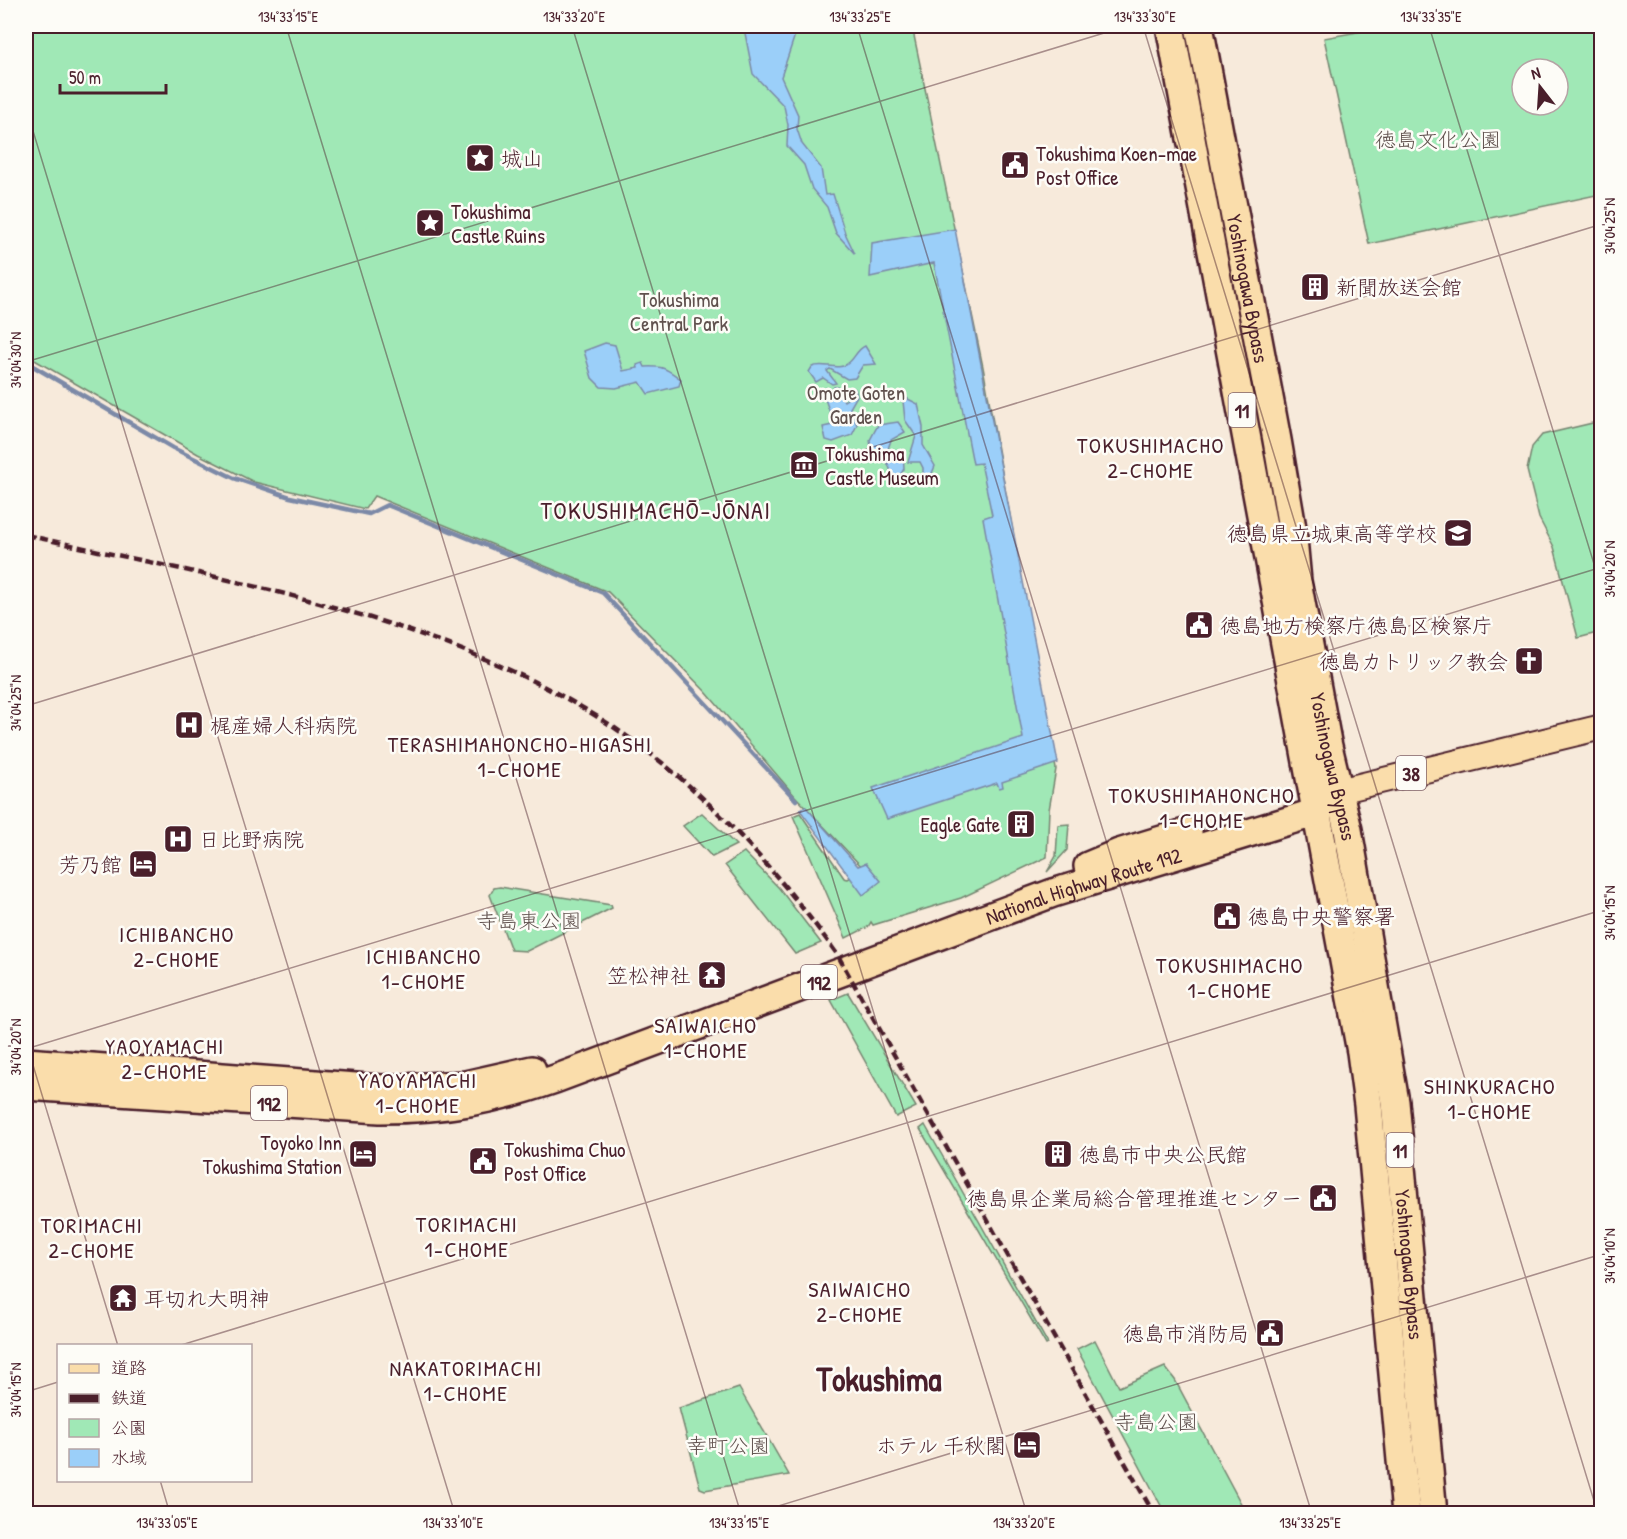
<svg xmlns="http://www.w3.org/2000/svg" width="1627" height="1539" font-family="'Patrick Hand','Klee One',sans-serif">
	<rect width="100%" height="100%" fill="#f7eadb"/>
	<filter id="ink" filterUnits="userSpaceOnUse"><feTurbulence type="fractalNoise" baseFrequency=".0167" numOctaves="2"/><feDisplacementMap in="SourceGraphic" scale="12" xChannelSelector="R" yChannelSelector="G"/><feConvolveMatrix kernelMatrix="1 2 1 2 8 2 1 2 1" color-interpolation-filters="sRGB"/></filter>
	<g filter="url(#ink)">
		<g fill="#a0e8b6" stroke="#758470" stroke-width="1.5" fill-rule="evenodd">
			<path d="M26 26H912L983 367 1056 769 1049 810 1047 857 961 898 873 925 871 922 868 927 846 938 793 816 800 813 844 878 848 879 864 869 795 796 706 692 608 592 374 496 365 509 254 482 198 454 26 355Z"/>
			<path d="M1391 26H1601V194L1369 244 1324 38ZM1522 69H1558V105H1522Z"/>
			<path d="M1601 421V632L1578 638 1554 547 1539 518 1527 470 1532 447 1542 435Z"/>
			<path d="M702 813 736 845 712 857 683 826Z"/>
			<path d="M1069 824 1067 850 1047 872 1056 856 1058 825Z"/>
			<path d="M744 852 779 888 821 943 795 954 725 865Z"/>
			<path d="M500 887 611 905 612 908 527 951 511 950 490 895 494 888Z"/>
			<path d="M848 993 916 1107 896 1117 831 1000Z"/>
			<path d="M925 1125 1048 1344 1046 1345 920 1129Z"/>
			<path d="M1095 1340 1119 1387 1165 1367 1175 1380 1246 1513H1165L1077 1349Z"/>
			<path d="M739 1388 789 1475 705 1490 700 1488 679 1408Z"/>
		</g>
		<g fill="#9bcff9" stroke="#7b89a7" stroke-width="1.5">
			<path d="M738 26H791L794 38 781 77 798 115 797 129 802 144 821 168 825 195 833 194 845 233 855 254 836 233 827 207 812 189 804 165 787 146 788 125 784 106 753 74 745 33Z"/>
			<path d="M955 229 1058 763 1002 782 1003 787 999 788 997 783 887 819 873 788 1023 738 983 518 992 515 981 463 973 464 934 263 870 277 872 243Z"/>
			<path d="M605 343 615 345 623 371 638 368 637 365 643 363 645 367C664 366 666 369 681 379L679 386 648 394 640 382 616 388 601 387 592 378 584 351Z"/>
			<path d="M865 346 876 364 863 365 855 378 847 379 830 369 827 371 836 383 832 384 823 378 816 382 809 372 812 367C823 362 838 371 847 364 855 359 856 350 865 346Z"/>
			<path d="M834 387H837L844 401 847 399V389H855L857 396 850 408 857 425 852 435 833 442 826 440 823 427 832 425 833 421 822 391 826 388 832 392Z"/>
			<path d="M906 398 918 404 923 427V445L935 466 930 478H923V468L920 462H908L916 436 905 420 903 401Z"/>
			<path d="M898 422 905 432 891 440 888 449 892 453 903 450 904 469 899 477 894 478 887 462C878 455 871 453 870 440L878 425Z"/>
			<path d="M805 806 858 866 866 863 881 881 863 895 800 810Z"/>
		</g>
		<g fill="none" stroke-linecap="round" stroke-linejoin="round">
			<path stroke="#7b89a7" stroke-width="4.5" d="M26 362 173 448 234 478 290 497 369 514 387 505 603 593 796 800"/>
			<g stroke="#4a1f2b" stroke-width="28">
				<path id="primary" d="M1339 791 1602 727"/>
			</g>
			<g stroke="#4a1f2b" stroke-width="32">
				<g id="highway">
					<path d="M1170 26 1361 1052 1368 1105 1406 1514"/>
					<path id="s1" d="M1199 26 1277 440 1292 528 1297 581 1327 742 1348 830 1395 1102 1433 1514"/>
					<path d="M1088 866 1119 853 1188 832"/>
					<path d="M26 1062 382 1089 465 1085 532 1070"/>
					<path id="s2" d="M26 1086 380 1109C445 1109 495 1100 555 1079L1053 893 1317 812 1328 801"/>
				</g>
			</g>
			<use href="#primary" stroke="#faddab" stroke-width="24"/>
			<use href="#highway" stroke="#faddab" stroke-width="27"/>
			<path stroke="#4a1f2b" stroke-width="4.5" stroke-dasharray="9 4.5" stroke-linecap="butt" d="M26 535C228 581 473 620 643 748 718 804 783 879 837 954L1154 1514"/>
		</g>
	</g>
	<path fill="none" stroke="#4a1f2b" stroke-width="1.5" stroke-opacity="0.45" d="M286 26 741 1514M572 26 1027 1514M857 26 1312 1514M1143 26 1598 1514M1429 26 1602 590M26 108 455 1514M26 362 1127 26M26 706 1602 224M26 1042 118 1346M26 1049 1602 567M178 1346 1602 910M26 1392 58 1382M160 1480 170 1514M752 1514 1602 1254"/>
	<defs>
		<g id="sight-square" transform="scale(1.5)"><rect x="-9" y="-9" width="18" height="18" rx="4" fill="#4a1f2b" stroke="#fdfcf7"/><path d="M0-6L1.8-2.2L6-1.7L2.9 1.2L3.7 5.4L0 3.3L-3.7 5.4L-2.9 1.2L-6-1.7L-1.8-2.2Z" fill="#fff"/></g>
		<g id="civic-square" transform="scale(1.5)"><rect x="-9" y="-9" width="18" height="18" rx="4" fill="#4a1f2b" stroke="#fdfcf7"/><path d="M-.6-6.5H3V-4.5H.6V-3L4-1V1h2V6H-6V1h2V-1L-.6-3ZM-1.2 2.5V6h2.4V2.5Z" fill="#fff"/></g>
		<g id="building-square" transform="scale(1.5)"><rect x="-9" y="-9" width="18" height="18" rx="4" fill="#4a1f2b" stroke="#fdfcf7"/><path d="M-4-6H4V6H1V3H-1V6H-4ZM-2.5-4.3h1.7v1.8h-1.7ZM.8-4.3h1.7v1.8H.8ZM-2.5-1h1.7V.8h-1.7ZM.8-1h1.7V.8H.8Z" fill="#fff"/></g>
		<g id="museum-square" transform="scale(1.5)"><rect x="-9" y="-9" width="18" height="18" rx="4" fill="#4a1f2b" stroke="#fdfcf7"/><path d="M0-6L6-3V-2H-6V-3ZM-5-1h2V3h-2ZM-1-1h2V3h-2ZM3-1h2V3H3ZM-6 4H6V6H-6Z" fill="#fff"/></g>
		<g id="school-square" transform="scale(1.5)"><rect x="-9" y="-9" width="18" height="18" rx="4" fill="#4a1f2b" stroke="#fdfcf7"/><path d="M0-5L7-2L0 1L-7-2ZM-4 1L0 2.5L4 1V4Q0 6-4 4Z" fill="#fff"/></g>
		<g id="church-square" transform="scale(1.5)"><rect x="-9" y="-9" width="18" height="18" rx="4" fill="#4a1f2b" stroke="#fdfcf7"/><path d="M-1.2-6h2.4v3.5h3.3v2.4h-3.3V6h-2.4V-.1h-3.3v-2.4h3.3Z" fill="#fff"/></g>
		<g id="hospital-square" transform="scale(1.5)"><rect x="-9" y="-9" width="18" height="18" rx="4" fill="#4a1f2b" stroke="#fdfcf7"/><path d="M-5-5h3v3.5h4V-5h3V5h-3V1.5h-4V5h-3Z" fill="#fff"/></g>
		<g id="hotel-square" transform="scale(1.5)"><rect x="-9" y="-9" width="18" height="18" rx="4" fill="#4a1f2b" stroke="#fdfcf7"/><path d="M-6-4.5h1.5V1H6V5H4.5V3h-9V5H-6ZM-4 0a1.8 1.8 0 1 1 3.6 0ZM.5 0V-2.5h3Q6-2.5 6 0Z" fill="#fff"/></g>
		<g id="temple-square" transform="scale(1.5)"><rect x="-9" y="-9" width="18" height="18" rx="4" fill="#4a1f2b" stroke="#fdfcf7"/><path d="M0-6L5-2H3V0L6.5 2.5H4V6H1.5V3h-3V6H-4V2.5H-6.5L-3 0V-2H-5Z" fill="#fff"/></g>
	</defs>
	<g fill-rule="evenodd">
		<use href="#sight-square" x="480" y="158"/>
		<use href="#civic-square" x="1015" y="165"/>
		<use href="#sight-square" x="430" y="223"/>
		<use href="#building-square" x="1315" y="287"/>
		<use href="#museum-square" x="804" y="465"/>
		<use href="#school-square" x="1458" y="533"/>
		<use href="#civic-square" x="1199" y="625"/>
		<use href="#church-square" x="1529" y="661"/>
		<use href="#hospital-square" x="189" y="725"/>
		<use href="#building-square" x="1021" y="824"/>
		<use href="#hospital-square" x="178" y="839"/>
		<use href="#hotel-square" x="143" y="864"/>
		<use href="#civic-square" x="1227" y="916"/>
		<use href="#temple-square" x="712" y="975"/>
		<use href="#hotel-square" x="363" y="1154"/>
		<use href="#building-square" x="1058" y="1154"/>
		<use href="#civic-square" x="483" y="1161"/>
		<use href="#civic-square" x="1323" y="1198"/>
		<use href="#temple-square" x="123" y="1298"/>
		<use href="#civic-square" x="1270" y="1333"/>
		<use href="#hotel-square" x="1027" y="1445"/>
	</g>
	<g text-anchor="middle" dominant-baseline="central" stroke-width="5" stroke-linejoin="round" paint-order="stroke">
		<g fill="#fdfcf7" stroke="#806168" stroke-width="1.5">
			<rect x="1228.5" y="393" width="27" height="34" rx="4.5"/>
			<rect x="1396" y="756" width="30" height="34" rx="4.5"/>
			<rect x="801" y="965" width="36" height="34" rx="4.5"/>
			<rect x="251" y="1086" width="36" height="34" rx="4.5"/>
			<rect x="1386.5" y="1133" width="27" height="34" rx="4.5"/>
		</g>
		<g font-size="20" font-weight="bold" fill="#4a1f2b">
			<text x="1242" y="410">11</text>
			<text x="1411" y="773">38</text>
			<text x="819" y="982">192</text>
			<text x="269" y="1103">192</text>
			<text x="1400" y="1150">11</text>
		</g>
		<g font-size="21" fill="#60514e" stroke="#fdfcf7">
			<text x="1438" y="139">徳島文化公園</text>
			<text x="679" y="299">Tokushima<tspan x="679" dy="24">Central Park</tspan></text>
			<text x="856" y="392">Omote Goten<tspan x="856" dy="24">Garden</tspan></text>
			<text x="529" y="920">寺島東公園</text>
			<text x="1156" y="1421">寺島公園</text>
			<text x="728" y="1445">幸町公園</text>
		</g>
		<g font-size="21" fill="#4a1f2b" stroke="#fdfcf7" text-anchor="start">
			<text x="1036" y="153">Tokushima Koen-mae<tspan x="1036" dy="24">Post Office</tspan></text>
			<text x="501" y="158">城山</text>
			<text x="451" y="211">Tokushima<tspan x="451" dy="24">Castle Ruins</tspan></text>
			<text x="1336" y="287">新聞放送会館</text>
			<text x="825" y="453">Tokushima<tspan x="825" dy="24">Castle Museum</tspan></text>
			<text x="1437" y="533" text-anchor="end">徳島県立城東高等学校</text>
			<text x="1220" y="625">徳島地方検察庁徳島区検察庁</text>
			<text x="1508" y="661" text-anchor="end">徳島カトリック教会</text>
			<text x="210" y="725">梶産婦人科病院</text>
			<text x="1000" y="824" text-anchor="end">Eagle Gate</text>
			<text x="199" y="839">日比野病院</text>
			<text x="122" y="864" text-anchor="end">芳乃館</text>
			<text x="1248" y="916">徳島中央警察署</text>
			<text x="691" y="975" text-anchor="end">笠松神社</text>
			<text x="342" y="1142" text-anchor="end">Toyoko Inn<tspan x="342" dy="24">Tokushima Station</tspan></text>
			<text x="504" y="1149">Tokushima Chuo<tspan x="504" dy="24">Post Office</tspan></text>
			<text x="1079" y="1154">徳島市中央公民館</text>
			<text x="1302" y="1198" text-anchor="end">徳島県企業局総合管理推進センター</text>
			<text x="144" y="1298">耳切れ大明神</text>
			<text x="1249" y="1333" text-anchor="end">徳島市消防局</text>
			<text x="1006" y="1445" text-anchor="end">ホテル 千秋閣</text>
		</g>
		<g font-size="21" fill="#4a1f2b" stroke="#fdfcf7">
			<text stroke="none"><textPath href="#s1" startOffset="267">Yoshinogawa Bypass</textPath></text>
			<text stroke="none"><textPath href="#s1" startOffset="753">Yoshinogawa Bypass</textPath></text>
			<text stroke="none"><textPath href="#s2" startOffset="1096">National Highway Route 192</textPath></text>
			<text stroke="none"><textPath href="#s1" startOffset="1257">Yoshinogawa Bypass</textPath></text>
		</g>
		<g font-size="22" letter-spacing="1.5" fill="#4a1f2b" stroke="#fdfcf7">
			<text x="1151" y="445">TOKUSHIMACHO<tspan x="1151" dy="25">2-CHOME</tspan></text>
			<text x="520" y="744">TERASHIMAHONCHO-HIGASHI<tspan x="520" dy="25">1-CHOME</tspan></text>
			<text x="1202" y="795">TOKUSHIMAHONCHO<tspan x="1202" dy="25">1-CHOME</tspan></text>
			<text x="177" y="934">ICHIBANCHO<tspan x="177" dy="25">2-CHOME</tspan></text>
			<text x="424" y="956">ICHIBANCHO<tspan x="424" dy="25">1-CHOME</tspan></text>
			<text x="1230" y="965">TOKUSHIMACHO<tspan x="1230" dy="25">1-CHOME</tspan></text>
			<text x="706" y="1025">SAIWAICHO<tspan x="706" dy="25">1-CHOME</tspan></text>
			<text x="165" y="1046">YAOYAMACHI<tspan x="165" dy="25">2-CHOME</tspan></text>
			<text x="418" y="1080">YAOYAMACHI<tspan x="418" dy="25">1-CHOME</tspan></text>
			<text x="1490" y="1086">SHINKURACHO<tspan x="1490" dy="25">1-CHOME</tspan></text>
			<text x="467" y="1224">TORIMACHI<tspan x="467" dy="25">1-CHOME</tspan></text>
			<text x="92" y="1225">TORIMACHI<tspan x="92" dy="25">2-CHOME</tspan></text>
			<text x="860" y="1289">SAIWAICHO<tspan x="860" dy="25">2-CHOME</tspan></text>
			<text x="466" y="1368">NAKATORIMACHI<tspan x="466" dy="25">1-CHOME</tspan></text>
		</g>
		<g font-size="24" letter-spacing="1.5" fill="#4a1f2b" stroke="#fdfcf7">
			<text x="656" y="510">TOKUSHIMACHŌ-JŌNAI</text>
		</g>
		<g font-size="33" font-weight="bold" fill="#4a1f2b" stroke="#fdfcf7">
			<text x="879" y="1379">Tokushima</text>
		</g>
	</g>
	<rect width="1627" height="1539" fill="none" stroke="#fdfcf7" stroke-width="66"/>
	<rect x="57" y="1344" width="195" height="138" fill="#fdfcf7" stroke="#b5a4a5" stroke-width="1.5"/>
	<rect x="69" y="1364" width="30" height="9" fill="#faddab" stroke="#b5a4a5" stroke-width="1.5"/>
	<text x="111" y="1374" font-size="18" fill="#4a1f2b">道路</text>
	<rect x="69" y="1394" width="30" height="9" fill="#4a1f2b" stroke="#b5a4a5" stroke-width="1.5"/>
	<text x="111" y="1404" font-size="18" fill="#4a1f2b">鉄道</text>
	<rect x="69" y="1419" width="30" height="18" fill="#a0e8b6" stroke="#b5a4a5" stroke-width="1.5"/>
	<text x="111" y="1434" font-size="18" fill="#4a1f2b">公園</text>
	<rect x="69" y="1449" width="30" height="18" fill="#9bcff9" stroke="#b5a4a5" stroke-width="1.5"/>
	<text x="111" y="1464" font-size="18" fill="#4a1f2b">水域</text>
	<g transform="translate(1540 87) rotate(343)"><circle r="28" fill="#fdfcf7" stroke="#b5a4a5" stroke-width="1.5"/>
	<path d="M0-4.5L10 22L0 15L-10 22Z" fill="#4a1f2b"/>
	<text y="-9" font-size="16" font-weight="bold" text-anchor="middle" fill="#4a1f2b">N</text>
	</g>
	<path d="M60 84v9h106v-9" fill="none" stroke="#4a1f2b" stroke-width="3"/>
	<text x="69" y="84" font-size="18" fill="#4a1f2b" stroke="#fdfcf7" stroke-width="4.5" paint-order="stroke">50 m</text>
	<rect x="33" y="33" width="1561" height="1473" fill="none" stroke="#4a1f2b" stroke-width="2"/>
	<g font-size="15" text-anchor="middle" fill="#4a1f2b">
		<text x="288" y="22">134°33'15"E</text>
		<text x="574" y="22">134°33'20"E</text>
		<text x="860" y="22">134°33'25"E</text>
		<text x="1145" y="22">134°33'30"E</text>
		<text x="1431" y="22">134°33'35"E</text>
		<text transform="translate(1610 226) rotate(-90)" y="5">34°04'25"N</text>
		<text transform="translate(16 360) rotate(-90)" y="5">34°04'30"N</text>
		<text transform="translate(1610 569) rotate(-90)" y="5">34°04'20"N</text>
		<text transform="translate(16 703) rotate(-90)" y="5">34°04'25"N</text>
		<text transform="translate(1610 913) rotate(-90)" y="5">34°04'15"N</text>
		<text transform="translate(16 1047) rotate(-90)" y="5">34°04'20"N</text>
		<text transform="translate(1610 1256) rotate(-90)" y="5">34°04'10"N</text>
		<text transform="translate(16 1390) rotate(-90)" y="5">34°04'15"N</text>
		<text x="167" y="1528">134°33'05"E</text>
		<text x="453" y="1528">134°33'10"E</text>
		<text x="739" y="1528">134°33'15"E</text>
		<text x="1024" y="1528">134°33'20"E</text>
		<text x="1310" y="1528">134°33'25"E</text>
	</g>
</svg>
